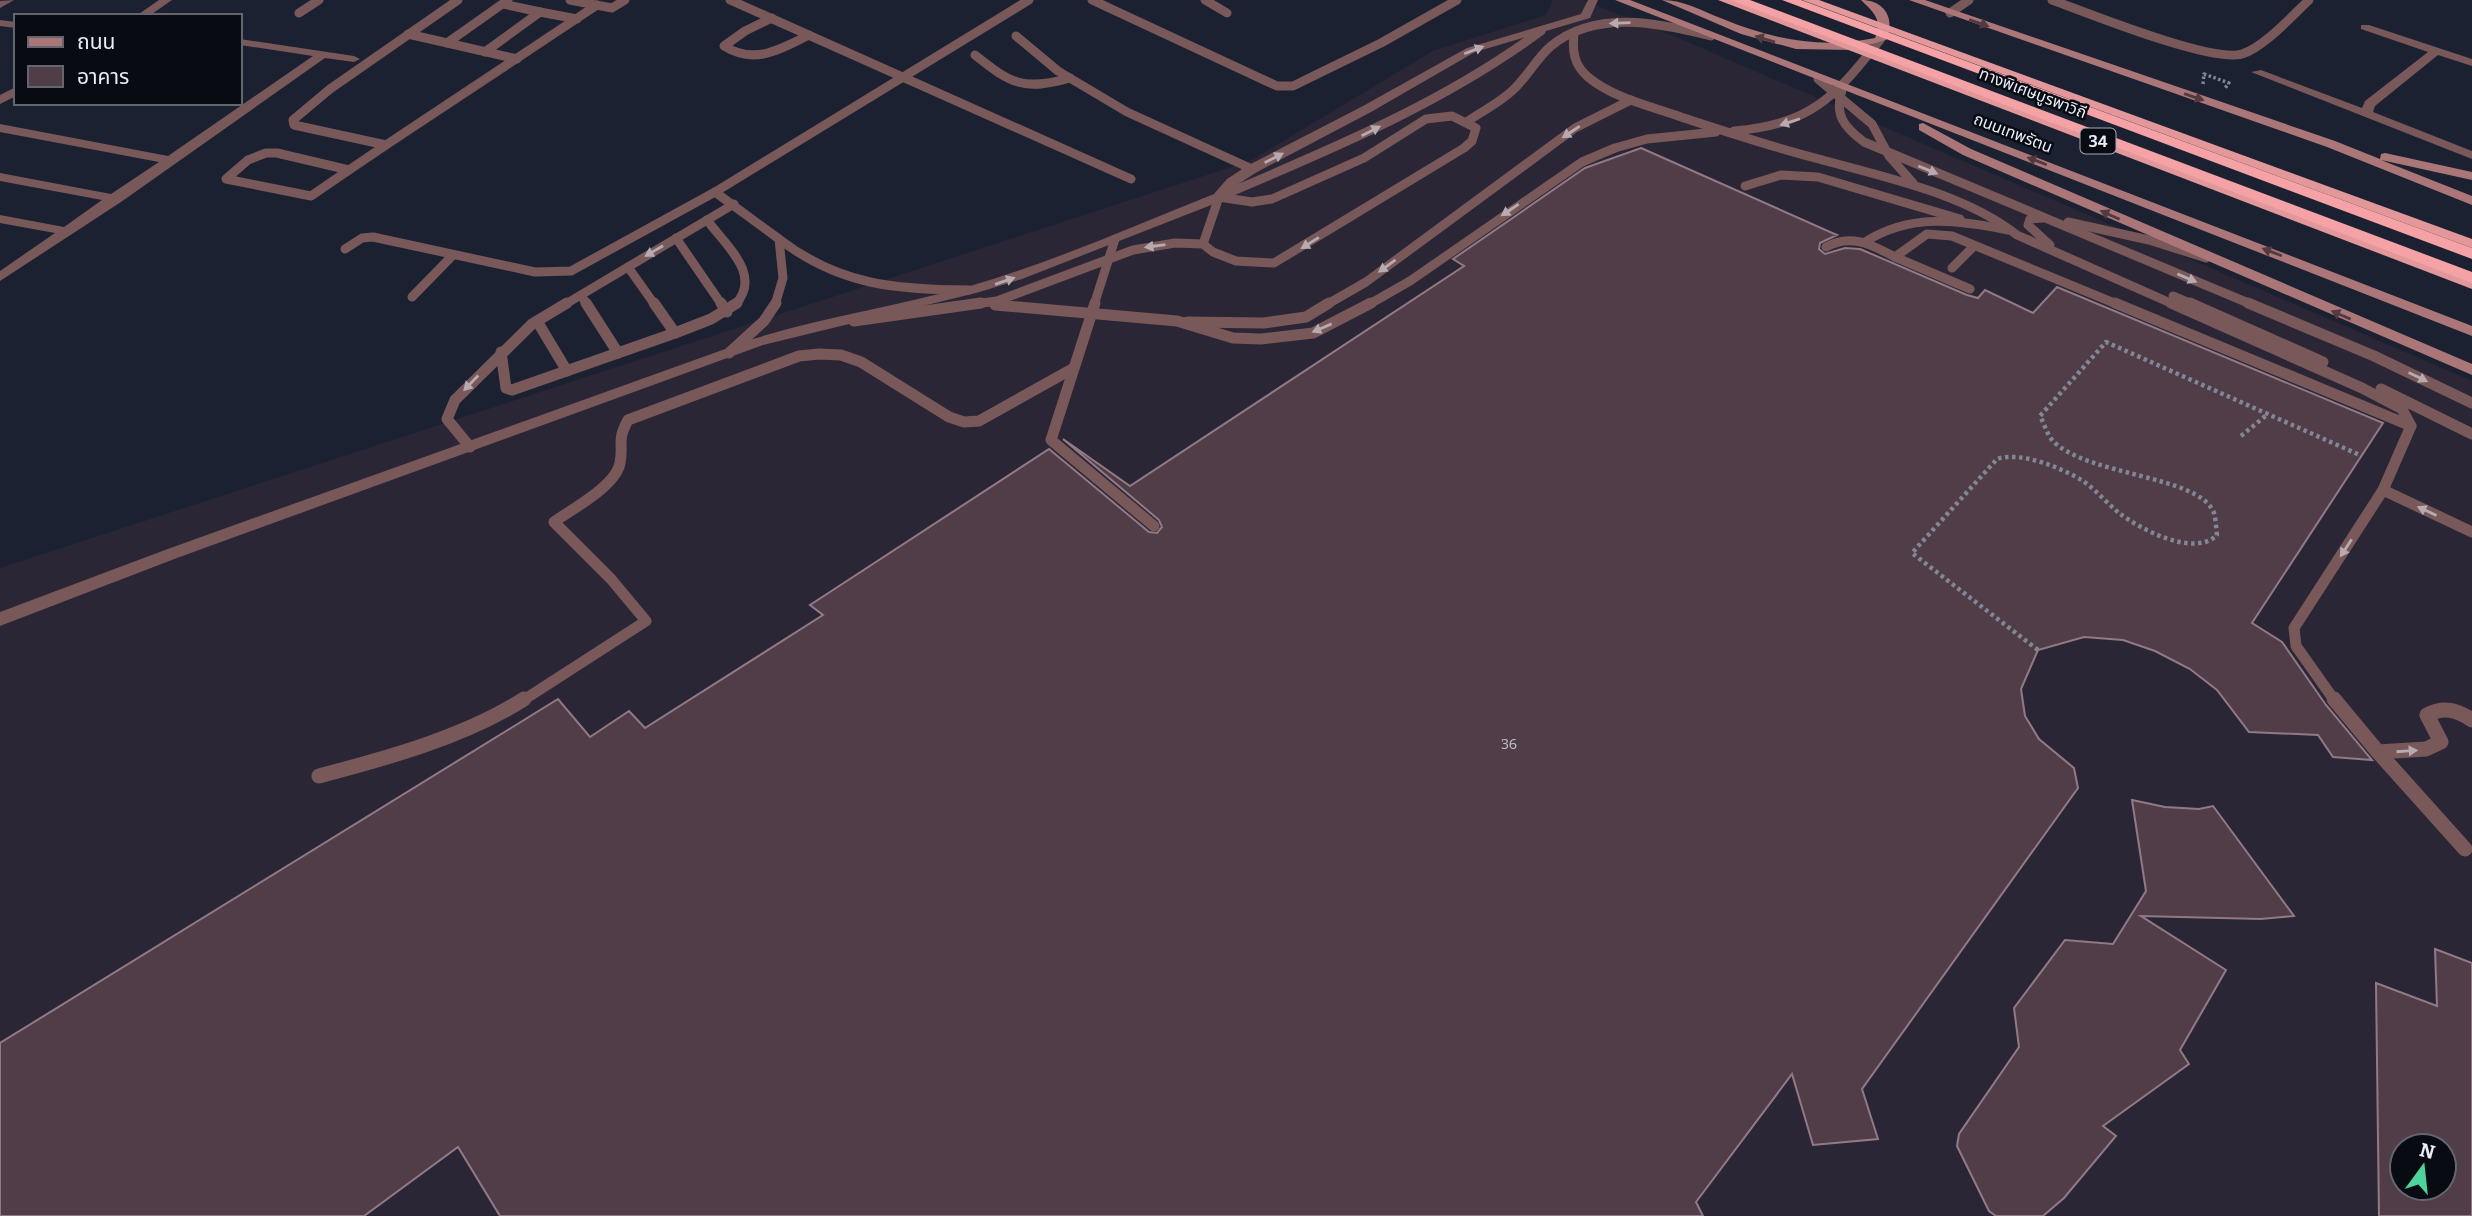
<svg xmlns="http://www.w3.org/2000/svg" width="2472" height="1216" font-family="Bitter,'Noto Sans Thai',serif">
	<rect width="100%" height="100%" fill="#1c2132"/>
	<path fill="#2b2636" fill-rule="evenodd" d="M1553 0H1583L1683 40 2472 381V1216H0V568L1250 161 1433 51 1546 15ZM2402 1146H2444V1188H2402Z"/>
	<g fill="#513d48" stroke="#917a86" stroke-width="2" fill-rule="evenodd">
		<path d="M1641 148 1837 235 1820 243 1819 249 1825 254 1845 248 1860 249 1967 295 1978 298 1985 290 2033 313 2057 287 2383 423 2252 623 2282 642 2326 705 2372 760 2333 757 2318 735 2249 732 2217 690 2190 669 2155 651 2123 640 2084 637 2038 650 2021 689 2025 716 2039 739 2074 768 2078 788 1862 1089 1878 1139 1813 1145 1792 1074 1696 1202 1703 1216H500L458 1147 364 1216H0V1043L558 699 590 737 629 711 645 728 823 615 810 605 1049 449 1149 532 1157 533 1162 527 1159 520 1063 439 1130 486 1464 266 1453 259 1585 168Z"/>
		<path d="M2132 800 2165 807 2199 809 2213 806 2294 916 2261 919 2141 916 2226 970 2180 1050 2189 1064 2103 1126 2116 1136 2064 1198 2043 1216H1996L1989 1211 1957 1146 1959 1134 2019 1047 2014 1008 2065 940 2113 944 2146 891Z"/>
		<path d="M2435 949 2472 963V1216H2379L2376 983 2437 1006ZM2402 1146H2444V1188H2402Z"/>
	</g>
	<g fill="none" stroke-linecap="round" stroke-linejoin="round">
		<path stroke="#828795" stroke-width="3.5" stroke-dasharray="2.5 2.5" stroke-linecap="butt" d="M2203 84 2204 74 2229 83 2225 88"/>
		<g stroke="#828795" stroke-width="4.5" stroke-dasharray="3.5 3.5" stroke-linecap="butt">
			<path d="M2241 436 2268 414"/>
			<path d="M2038 650 1912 553 1997 459C2021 451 2062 468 2083 481 2096 490 2107 503 2119 513 2140 529 2194 558 2217 535 2216 528 2216 520 2214 513 2200 475 2085 476 2052 440 2047 434 2044 423 2040 416L2106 342 2362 456"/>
		</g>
		<g stroke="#795859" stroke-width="9">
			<path d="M458 0 330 89 293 120 294 125 386 145 597 5"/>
			<path d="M570 0 612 8 625 0"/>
			<path d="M730 0 1131 179"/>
			<path d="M1092 0 1277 86H1293L1381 43 1457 0"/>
			<path d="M1205 0 1227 13"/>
			<path d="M2052 0C2088 13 2211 63 2242 54 2264 47 2292 16 2309 0"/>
			<path d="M540 12 577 19"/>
			<path d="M299 13 319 0"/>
			<path d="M1950 13 1969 0"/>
			<path d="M772 18 745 31 724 46C754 65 780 50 809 35"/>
			<path d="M408 34 517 59"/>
			<path d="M1574 34C1572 51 1574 65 1588 77 1613 98 1650 106 1681 117 1727 132 1772 147 1819 159 1883 177 1964 193 2017 235L2175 305"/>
			<path d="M1016 36 1058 71 1127 112 1252 169"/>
			<path d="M447 43 508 0"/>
			<path d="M485 52 540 12 503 4"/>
			<path d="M975 55C1011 84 1024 91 1070 78"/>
			<path d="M1818 79 1872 124 1889 156 1913 183"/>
			<path d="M1842 90C1834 115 1844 127 1864 142L2253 305"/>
			<path d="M1468 121C1484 110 1503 101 1516 87 1529 74 1537 58 1551 46 1596 9 1660 23 1711 36"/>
			<path d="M1734 131C1811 124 1834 98 1880 40"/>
			<path d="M266 153H277L349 170 311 196 226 179 248 160Z"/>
			<path d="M349 170 386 145"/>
			<path d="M1745 186 1781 175 1818 177 1960 219"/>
			<path d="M715 192 779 239 783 278 775 305"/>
			<path d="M2043 218 2030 219 2028 225 2050 245"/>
			<path d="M707 220C726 246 763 275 735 305"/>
			<path d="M2068 222 2149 240 2206 258"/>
			<path d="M676 238 722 305"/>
			<path d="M779 239C839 285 896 290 969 290"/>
			<path d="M1865 242C1910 213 1958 220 2008 230"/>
			<path d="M1203 244 1219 197C1331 149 1442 104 1541 31"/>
			<path d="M1826 247C1851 233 1872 245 1895 257L1927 234 1952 236 2119 305"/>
			<path d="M345 249 362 238 373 237 535 272 571 271 715 192 1029 0"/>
			<path d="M1895 257 1970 289"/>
			<path d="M628 267 655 305"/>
			<path d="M1952 268 1974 246"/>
			<path d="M581 295 587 305"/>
			<path d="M2173 296 2194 305"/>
			<path d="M412 297 453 255"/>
			<path d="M564 305 734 204"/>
			<path d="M968 305 997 301 1133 250 1175 243 1203 244 1213 252 1236 261 1274 263 1464 148 1472 141 1476 128 1452 116 1426 119 1364 158 1272 199 1252 202 1219 197"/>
			<path d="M1094 305 1115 239"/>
			<path d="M1326 305 1366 282 1575 128 1631 100"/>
			<path d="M1368 305 1410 281 1582 162 1615 148 1647 139 1716 132"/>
		</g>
		<g stroke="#795859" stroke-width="11">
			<path d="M586 303 618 353"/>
			<path d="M721 303 727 312"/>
			<path d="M1095 303 1051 440 1154 526"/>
			<path d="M2115 303 2411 426"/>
			<path d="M2171 303 2362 388 2402 409 2411 426 2383 490 2294 628 2296 646 2335 701"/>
			<path d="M2190 303 2323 362"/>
			<path d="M2248 303 2374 356 2472 403"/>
			<path d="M995 305 1177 321 1233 338 1261 339 1313 333 1371 303"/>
			<path d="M537 321 567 371"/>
			<path d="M854 321 981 303"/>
			<path d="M1187 322 1264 323 1306 317 1329 303"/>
			<path d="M675 333 711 319 737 303"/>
			<path d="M501 352 506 388 512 390 675 333 654 303"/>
			<path d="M729 353 764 321 776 303"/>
			<path d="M2381 389 2472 434"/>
			<path d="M470 447 447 419 455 400 532 324 567 303"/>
			<path d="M2383 490 2472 532"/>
			<path d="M522 701 646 621 611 579 554 522C572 509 616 486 620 463 624 443 616 442 628 420L799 356 819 354 841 355 861 362 949 417 964 422 979 421 1072 369"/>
		</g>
		<g stroke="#795859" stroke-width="15">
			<path d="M2334 699 2378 752 2426 749 2441 742 2427 715C2444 706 2457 710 2472 720"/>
			<path d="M2378 752 2465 849"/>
			<path d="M319 776C387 758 465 737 524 699"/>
		</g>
		<g fill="#795859" fill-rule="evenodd">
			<path d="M14 0 0 8V1Z"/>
			<path d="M159 0H172L149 16H136Z"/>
			<path d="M1588 0H1598L1590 18 1475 52 1371 112 1257 172 1237 185 1224 200 1022 279 976 293 763 345 177 558 0 626V612L165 550 753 339C824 317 898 306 970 286 1053 262 1134 226 1214 194L1227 179 1247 166 1363 106 1467 48 1581 14Z"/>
			<path d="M0 20 16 22V28L0 26Z"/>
			<path d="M2361 25H2369L2472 59V66L2438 55 2375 106 2373 112 2472 151V159L2251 72 2261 70 2362 108 2365 101 2428 52 2361 29Z"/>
			<path d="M240 39 354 56 360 59 354 62 325 58 121 202 0 281V271L55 233 0 223V215L64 227 102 200 0 181V173L111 194 159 162 0 132V124L168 156 313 56 240 45Z"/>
			<path d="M16 87V96L0 104V95Z"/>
		</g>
		<g fill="#ab7678" fill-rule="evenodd">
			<path d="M1615 0H1630L2472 326V336Z"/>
			<path d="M1662 0C1684 0 1702 11 1723 19 1774 40 1821 49 1875 38 1883 19 1873 12 1861 0 1884 0 1896 18 1886 40L1851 50 1796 49 1741 34Z"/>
			<path d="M1909 0H1925L2335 141 2380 159 2381 154 2385 153 2472 172V180L2381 160 2472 196V205L2327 147Z"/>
			<path d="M1923 123 1971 149 2472 364V375L1963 155 1919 130V124Z"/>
		</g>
		<g fill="#e2989a" fill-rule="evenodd">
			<path d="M1718 0H1735L2472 279V289Z"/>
			<path d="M1802 0H1819L2472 239V248Z"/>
		</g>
		<g fill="#f4a2a5" fill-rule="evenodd">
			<path d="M1731 0H1750L2472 272V283Z"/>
			<path d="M1782 0H1801L2472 248V259Z"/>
		</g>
	</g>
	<defs><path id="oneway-solid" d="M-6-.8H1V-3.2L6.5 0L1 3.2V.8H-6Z" transform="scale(1.75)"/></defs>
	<g fill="#b7aab1">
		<use href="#oneway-solid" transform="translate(1620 23) rotate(178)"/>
		<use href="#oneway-solid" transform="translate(1474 50) rotate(-21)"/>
		<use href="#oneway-solid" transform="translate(1790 122) rotate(162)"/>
		<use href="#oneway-solid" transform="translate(1371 131) rotate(-27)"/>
		<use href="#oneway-solid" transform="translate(1571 132) rotate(146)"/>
		<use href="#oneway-solid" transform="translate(1274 158) rotate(-27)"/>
		<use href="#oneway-solid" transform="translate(1928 170) rotate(22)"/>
		<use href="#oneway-solid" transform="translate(1510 210) rotate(146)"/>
		<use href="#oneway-solid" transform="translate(1310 243) rotate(148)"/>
		<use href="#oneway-solid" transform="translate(1155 246) rotate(172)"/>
		<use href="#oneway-solid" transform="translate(654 251) rotate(150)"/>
		<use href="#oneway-solid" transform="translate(1387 266) rotate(144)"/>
		<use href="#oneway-solid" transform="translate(2187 278) rotate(23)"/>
		<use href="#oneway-solid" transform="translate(1005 281) rotate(-19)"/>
		<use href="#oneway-solid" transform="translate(1322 328) rotate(157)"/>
		<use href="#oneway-solid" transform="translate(2418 377) rotate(26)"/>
		<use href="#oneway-solid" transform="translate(471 383) rotate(134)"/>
		<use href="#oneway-solid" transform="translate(2427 511) rotate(-155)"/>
		<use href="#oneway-solid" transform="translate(2346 548) rotate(123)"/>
		<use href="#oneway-solid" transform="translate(2407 751) rotate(-4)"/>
	</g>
	<g fill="#523b40">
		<use href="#oneway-solid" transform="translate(1979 23) rotate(19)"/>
		<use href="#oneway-solid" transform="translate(1765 39) rotate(-163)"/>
		<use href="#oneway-solid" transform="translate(2194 97) rotate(19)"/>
		<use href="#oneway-solid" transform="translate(2037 161) rotate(-159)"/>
		<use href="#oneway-solid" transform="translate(2110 215) rotate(-156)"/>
		<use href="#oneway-solid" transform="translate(2272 252) rotate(-159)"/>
		<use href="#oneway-solid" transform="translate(2341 315) rotate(-157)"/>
	</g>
	<g text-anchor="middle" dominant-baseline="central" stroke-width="5" stroke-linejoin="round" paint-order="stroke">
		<g font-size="14" fill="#c3c2cd">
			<text x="1509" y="744">36</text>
		</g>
		<g font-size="16" fill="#e9eef9" stroke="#090b13">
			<text transform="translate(2033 93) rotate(21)">ทางพิเศษบูรพาวิถี</text>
			<text transform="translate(2013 133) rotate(21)">ถนนเทพรัตน</text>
		</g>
		<rect fill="#090b13" stroke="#a6aab4" stroke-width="2" x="2080.5" y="128.5" width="35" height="25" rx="5"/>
		<g font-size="16" font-weight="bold" fill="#e9eef9">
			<text x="2098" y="141">34</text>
		</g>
	</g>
	<rect x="14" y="14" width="228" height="91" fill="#090b13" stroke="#63666f" stroke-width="2"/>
	<rect x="28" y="37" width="35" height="10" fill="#ab7678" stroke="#63666f" stroke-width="2"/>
	<text x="77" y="49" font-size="21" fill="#e9eef9">ถนน</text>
	<rect x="28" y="66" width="35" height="21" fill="#513d48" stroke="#63666f" stroke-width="2"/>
	<text x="77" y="84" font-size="21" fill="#e9eef9">อาคาร</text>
	<g transform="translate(2423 1167) rotate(15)"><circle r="33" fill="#090b13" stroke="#63666f" stroke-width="2"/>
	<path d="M0-5L12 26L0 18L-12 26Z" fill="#4cd49b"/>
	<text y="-10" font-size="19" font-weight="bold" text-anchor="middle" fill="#e9eef9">N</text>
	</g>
</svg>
